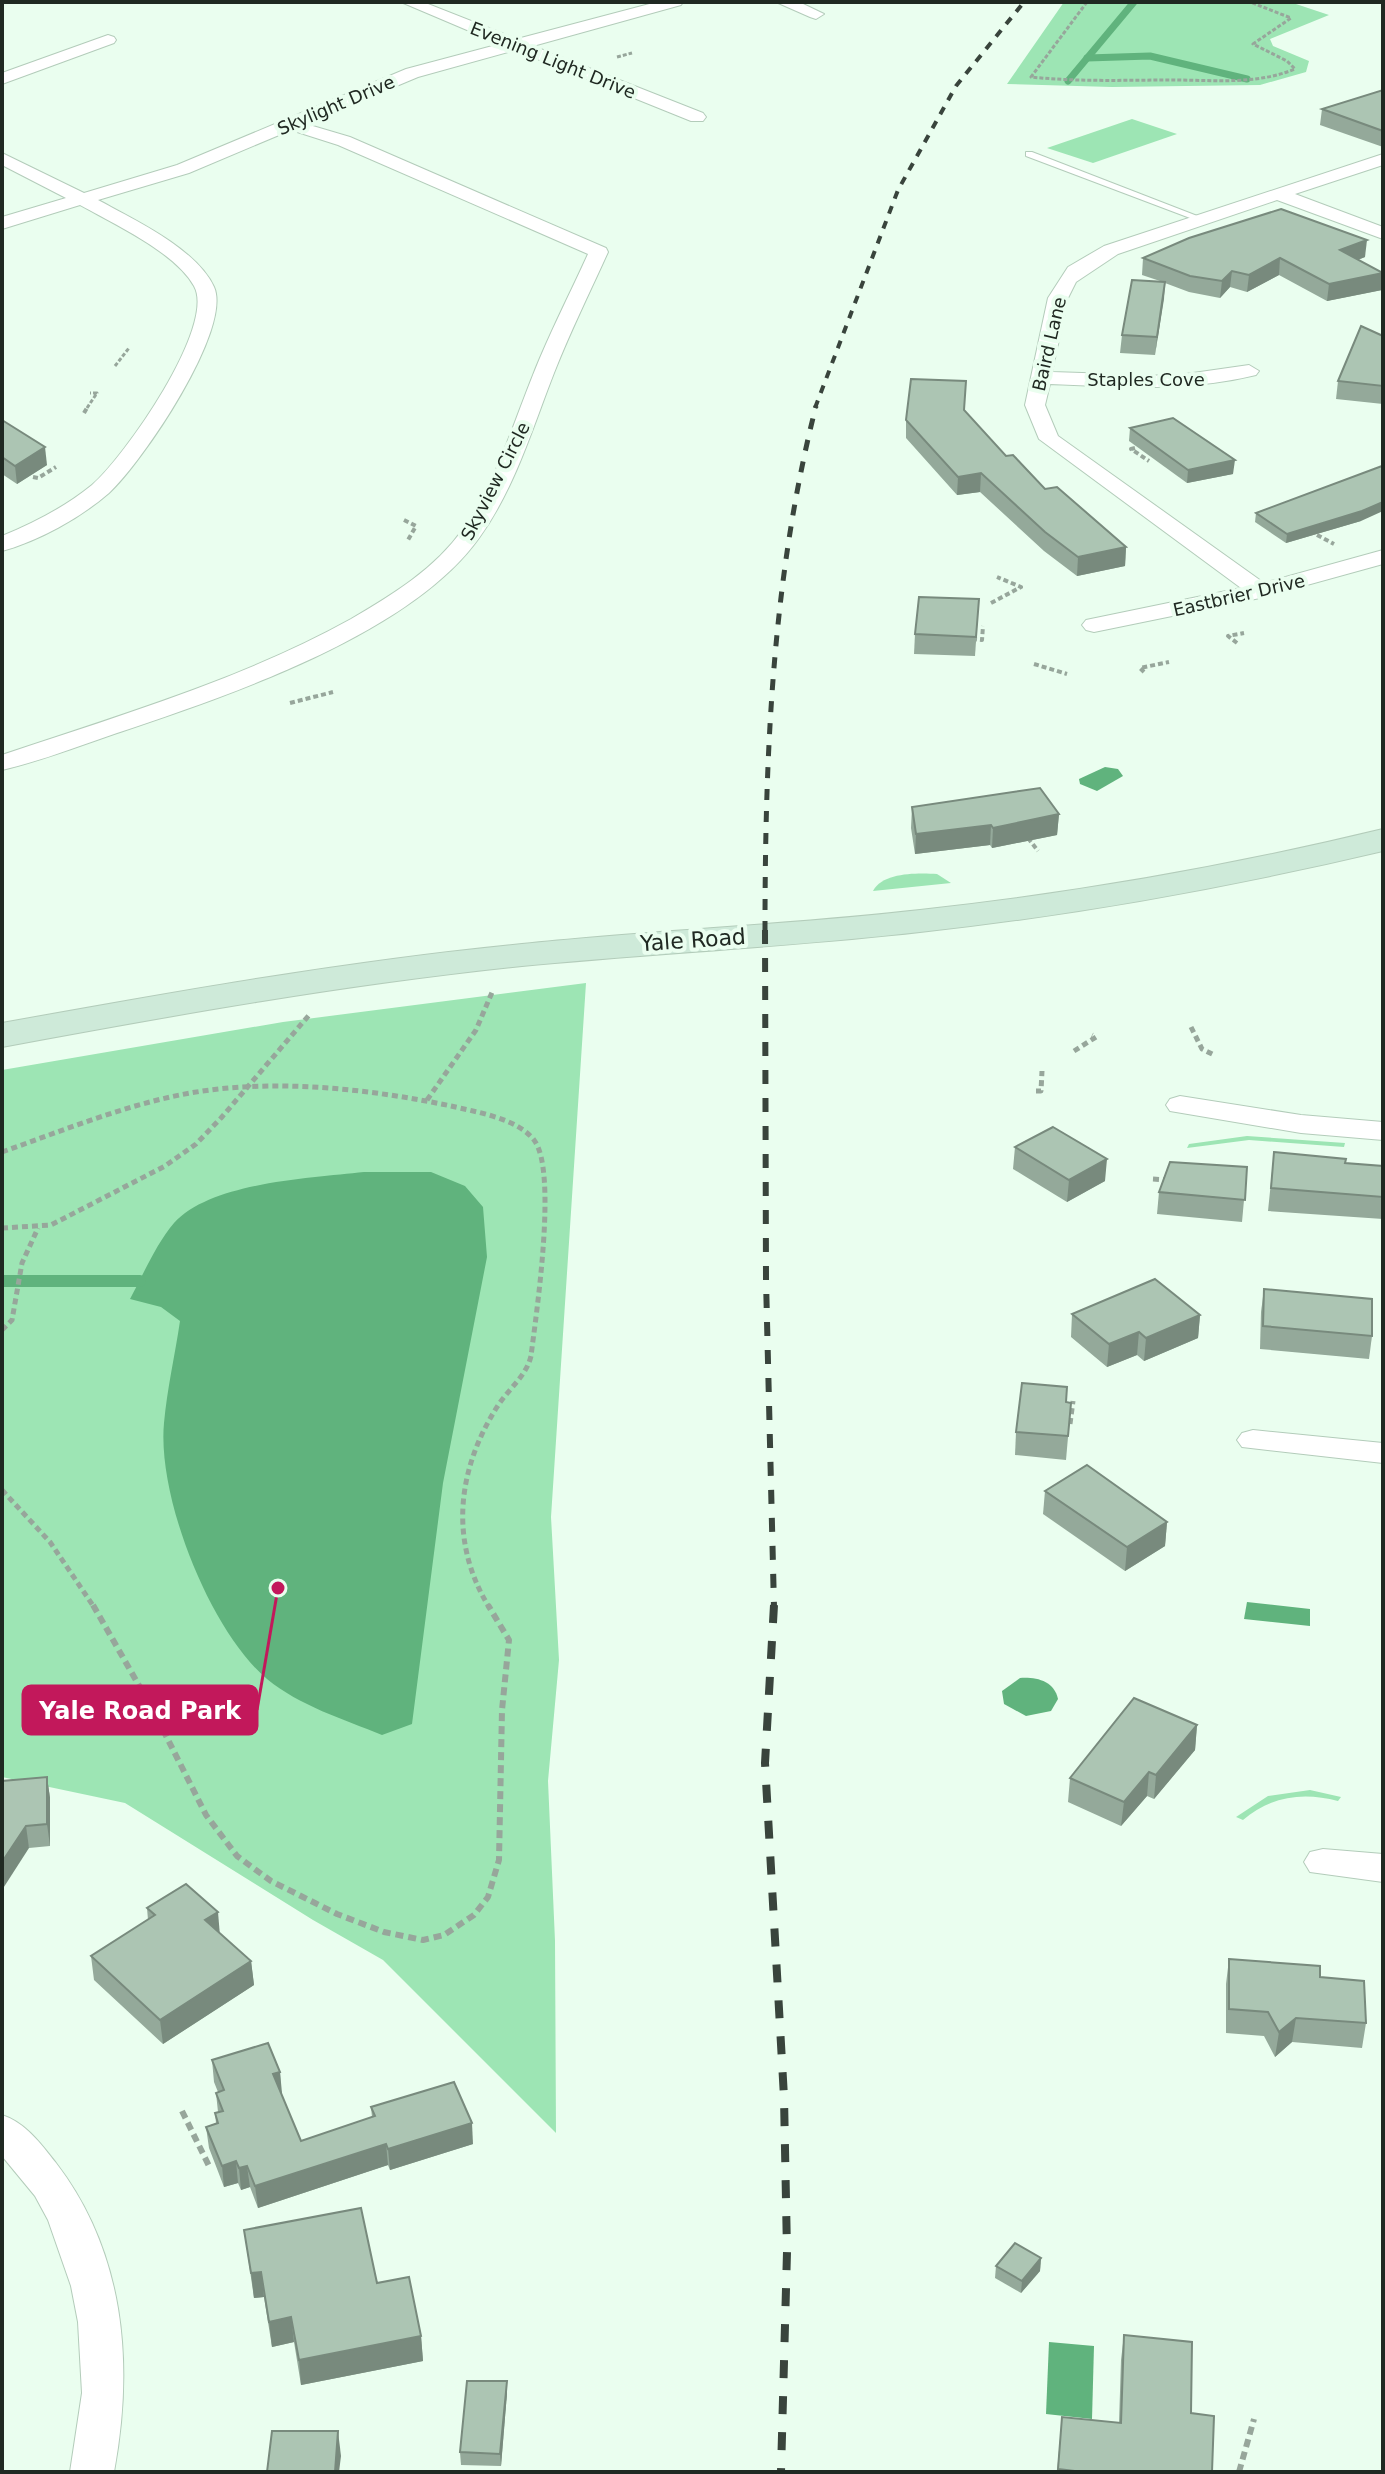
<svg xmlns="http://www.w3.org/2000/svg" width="1385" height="2474" font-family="'DejaVu Sans',sans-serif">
	<rect width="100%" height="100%" fill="#eafeef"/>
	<g fill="#9de5b4">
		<path d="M1064 2H1290L1329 15 1270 39 1273 46 1309 61 1306 72 1260 85 1112 87 1007 84Z"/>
		<path d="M1132 119 1177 134 1093 163 1047 148Z"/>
		<path d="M937 874 951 883 873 891C883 872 918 873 937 874Z"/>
		<path d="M586 983 551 1517 559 1660 548 1781 555 1941 556 2133 383 1960 313 1920 125 1803 2 1777V1070L283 1022Z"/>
		<path d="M1247 1136 1345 1143 1344 1147 1249 1140 1187 1148 1189 1144Z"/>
		<path d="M1310 1790 1341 1797 1338 1801C1303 1792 1271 1796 1243 1820L1236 1817 1268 1796Z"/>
	</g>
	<g fill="#60b37d">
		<path d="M1105 767 1118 769 1123 776 1097 791 1080 784 1079 779Z"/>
		<path d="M364 1172H431L465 1186 483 1207 487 1257 443 1483 412 1724 382 1735C343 1719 300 1706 267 1679 210 1631 157 1497 164 1423 167 1389 175 1355 180 1321L161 1307 130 1299C143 1275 156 1244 174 1223 211 1182 311 1178 364 1172Z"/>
		<path d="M1247 1602 1310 1609V1626L1244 1619Z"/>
		<path d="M1020 1678C1037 1677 1054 1681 1058 1699L1051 1711 1026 1716 1004 1704 1002 1691Z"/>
		<path d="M1049 2342 1094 2346 1092 2419 1046 2414Z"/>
	</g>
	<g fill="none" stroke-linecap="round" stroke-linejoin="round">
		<g stroke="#60b37d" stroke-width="7">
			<path d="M1087 58 1150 56 1247 79"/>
			<path d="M1068 81 1134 2"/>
		</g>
		<path stroke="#60b37d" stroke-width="12" d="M2 1281H140"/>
		<g stroke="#b3ccba" stroke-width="2">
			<path id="lane" d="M1026 152H1032L1205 219 1198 221 1026 156Z"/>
		</g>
		<g stroke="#b3ccba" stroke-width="2">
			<g id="street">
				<path d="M401 2H423L517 39 657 2H683L681 5 533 46 703 113 706 117 703 121H691L515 50 418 77 306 124 350 137 606 248 608 252C590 292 570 332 554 373 532 429 515 488 479 538 410 635 227 696 117 733 79 746 41 761 2 770V755C121 715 241 680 351 619 392 595 435 569 463 529 496 483 512 427 533 375 549 334 570 294 588 254L338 145 291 130 189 173 98 200C133 219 197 249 214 287 233 329 141 464 109 493 80 518 39 541 2 551V536C34 523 65 507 92 485 123 459 217 326 194 286 175 252 114 224 80 205L2 229V217L66 198 2 165V153L84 193 177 165 406 69 500 44Z"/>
				<path d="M776 2H799L824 14 816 19 810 17Z"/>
				<path d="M108 35 114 37 116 40 114 43 2 84V73Z"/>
				<path d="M1383 154V165L1295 194 1383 227V239L1277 200 1118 254 1076 282 1068 298 1052 372 1172 376 1249 365 1259 371 1256 375C1187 392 1120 387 1050 384L1045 405 1058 436 1264 583 1383 550V564L1260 598 1094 632 1086 630 1082 625 1086 620 1241 588 1039 439 1025 405 1048 298 1068 267 1104 246Z"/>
				<path d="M1180 1096 1301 1115 1383 1122V1140L1301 1133 1170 1111 1166 1105 1170 1099Z"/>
				<path d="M1253 1430 1383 1443V1463L1242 1447 1237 1440 1242 1433Z"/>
				<path d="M1323 1849 1383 1854V1882L1310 1872 1304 1862 1310 1852Z"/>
				<path d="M2 2115C26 2123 41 2144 56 2163 125 2253 134 2364 114 2472H70L82 2393 78 2322 71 2286 48 2220 35 2196 2 2156Z"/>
			</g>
		</g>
		<g stroke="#b3ccba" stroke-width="2">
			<path id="secondary" d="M1383 829V851C1230 887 1076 915 920 932 788 947 655 953 522 966 347 984 174 1015 2 1047V1023C174 992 347 961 522 944 655 930 788 925 920 910 1076 893 1230 866 1383 829Z"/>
		</g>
		<g stroke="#97a69b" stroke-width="3" stroke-dasharray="4 2" stroke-linecap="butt">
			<path d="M1087 2 1031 77C1078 82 1126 80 1173 80 1214 80 1256 85 1295 69L1287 61 1253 44 1291 18 1250 2"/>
			<path d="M617 57 632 53"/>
			<path d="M115 366 129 348"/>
			<path d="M87 408 97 393H90"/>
		</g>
		<g stroke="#97a69b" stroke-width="4" stroke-dasharray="5 3" stroke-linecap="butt">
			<path d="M84 413 88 406"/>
			<path d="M1135 448 1131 449 1149 461"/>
			<path d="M33 477 38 478 56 467"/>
			<path d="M404 520 416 526 408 540"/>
			<path d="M1317 535 1334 544"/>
			<path d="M991 603 1021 587 997 577"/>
			<path d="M972 639 982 640 983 626"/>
			<path d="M1237 643 1228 636 1244 633"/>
			<path d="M1034 664 1067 674"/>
			<path d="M1144 672 1140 668 1169 662"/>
			<path d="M290 703 333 692"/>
			<path d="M1028 838 1038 851"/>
		</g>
		<g stroke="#97a69b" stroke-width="5" stroke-dasharray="6 4" stroke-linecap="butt">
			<path d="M1191 1027 1202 1049 1214 1055"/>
			<path d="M1074 1051 1096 1037 1092 1035"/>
			<path d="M1036 1091H1041L1042 1071"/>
			<path d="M427 1100 476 1030 493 990"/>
			<path d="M2 1152C70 1128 139 1099 210 1090 288 1080 375 1090 451 1106 476 1112 517 1118 534 1140 558 1171 536 1315 531 1356 526 1377 508 1389 497 1407 457 1470 449 1542 489 1607"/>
			<path d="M1153 1179 1168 1180"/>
			<path d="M2 1228 51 1225 165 1166 196 1144 221 1118 310 1014"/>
			<path d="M2 1330 12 1320 22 1263 38 1228"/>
			<path d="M1070 1424 1073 1401"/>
			<path d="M2 1490 50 1542 94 1607"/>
		</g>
		<g stroke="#97a69b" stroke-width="6" stroke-dasharray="8 5" stroke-linecap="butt">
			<path d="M93 1605 153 1710 206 1815 237 1856 271 1881 337 1914 384 1932 423 1940 444 1935 474 1915 488 1897 499 1860 502 1710 509 1640 488 1605"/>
			<path d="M182 2111 210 2168"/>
			<path d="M1239 2472 1254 2419"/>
		</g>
		<use href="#lane" fill="#fff" fill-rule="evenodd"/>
		<use href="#street" fill="#fff" fill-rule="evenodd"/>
		<use href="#secondary" fill="#ceead9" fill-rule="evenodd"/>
		<path stroke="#39443c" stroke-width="4" stroke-dasharray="8 8" stroke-linecap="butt" d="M815 408 898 190 956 86 1024 2"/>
		<path stroke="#39443c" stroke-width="5" stroke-dasharray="11 11" stroke-linecap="butt" d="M765 932C765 756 772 578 816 406"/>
		<path stroke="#39443c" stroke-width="6" stroke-dasharray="14 14" stroke-linecap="butt" d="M765 930 766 1280 774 1607"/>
		<path stroke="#39443c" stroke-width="8" stroke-dasharray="18 18" stroke-linecap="butt" d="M774 1605 765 1763 784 2097 787 2252 781 2472"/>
	</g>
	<g fill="#94a99a">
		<path d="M1383 90V147L1320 125 1322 109Z"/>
		<path d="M1365 257 1358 260 1382 290 1327 301 1279 275 1247 292 1230 287 1220 298 1189 292 1165 283 1155 355 1120 353 1122 335 1160 281 1142 275 1143 258Z"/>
		<path d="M1383 336V404L1336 399 1338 381Z"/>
		<path d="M964 410 1006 456 1045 489 1126 547 1125 566 1077 576 1044 551 980 492 957 495 906 438V420Z"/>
		<path d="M2 420 47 465 17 484 2 474Z"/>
		<path d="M1130 428 1233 474 1187 483 1129 441Z"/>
		<path d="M1256 513 1361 521 1286 543 1255 522Z"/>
		<path d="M979 599 975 656 914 654 915 634Z"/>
		<path d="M912 807 1059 814 1057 835 992 848 990 845 915 854 911 828Z"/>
		<path d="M1015 1147 1105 1181 1067 1202 1013 1169Z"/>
		<path d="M1274 1152 1345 1163 1383 1166V1219L1268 1211Z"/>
		<path d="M1247 1167 1242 1222 1157 1214 1159 1192Z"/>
		<path d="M1264 1289 1372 1336 1369 1359 1260 1349 1261 1312Z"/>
		<path d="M1072 1314 1200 1315 1198 1338 1144 1361 1137 1355 1107 1367 1071 1337Z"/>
		<path d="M1066 1402 1071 1403 1066 1460 1015 1455 1016 1432Z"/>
		<path d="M1045 1491 1167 1522 1165 1546 1125 1571 1043 1514Z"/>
		<path d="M1197 1725 1195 1750 1154 1799 1147 1796 1121 1826 1068 1802 1070 1778Z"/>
		<path d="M47 1777 50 1798V1846L29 1848 2 1781Z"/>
		<path d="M147 1908 251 1961 254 1985 163 2044 94 1980 91 1956 148 1920Z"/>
		<path d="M1229 1959 1320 1977 1366 2023 1362 2048 1292 2042 1275 2057 1264 2036 1226 2033V1984Z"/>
		<path d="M212 2060 280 2072 281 2093 301 2141 372 2117 371 2107 473 2144 390 2170 388 2165 258 2208 250 2187 241 2190 238 2183 224 2187 209 2148 206 2127 216 2123 215 2113 218 2112 216 2093 218 2092 214 2082Z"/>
		<path d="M244 2230 377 2283 421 2336 423 2361 301 2385 294 2342 272 2347 264 2297 254 2298Z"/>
		<path d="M1041 2258 1040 2271 1021 2293 995 2278 996 2266Z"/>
		<path d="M1124 2335 1191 2413 1212 2472H1057L1062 2417 1119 2423 1121 2360Z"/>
		<path d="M507 2381V2393L501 2466 461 2465 460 2452Z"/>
	</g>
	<g fill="#788a7d">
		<path d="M1367 240 1365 257 1338 267 1340 250Z"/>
		<path d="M1280 258 1279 275 1247 292 1249 275Z"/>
		<path d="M1232 271 1230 287 1220 298 1222 281Z"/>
		<path d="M1383 273 1382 290 1327 301 1329 284Z"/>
		<path d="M1165 282 1164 299 1155 355 1157 337Z"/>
		<path d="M45 447 47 465 17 484 15 466Z"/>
		<path d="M1235 460 1233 474 1187 483 1188 470Z"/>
		<path d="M981 473 980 492 957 495 958 477Z"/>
		<path d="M1383 502V511L1361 521 1286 543 1287 534Z"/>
		<path d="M1126 547 1125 566 1077 576 1078 557Z"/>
		<path d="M1059 814 1057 835 992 848 993 828Z"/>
		<path d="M991 825 990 845 915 854 916 834Z"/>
		<path d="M1107 1159 1105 1181 1067 1202 1069 1180Z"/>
		<path d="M1200 1315 1198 1338 1144 1361 1146 1338Z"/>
		<path d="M1139 1332 1137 1355 1107 1367 1109 1344Z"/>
		<path d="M1167 1522 1165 1546 1125 1571 1127 1547Z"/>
		<path d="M1197 1725 1195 1750 1154 1799 1156 1775Z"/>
		<path d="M1149 1772 1147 1796 1121 1826 1124 1802Z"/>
		<path d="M47 1777 50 1798V1846L47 1824Z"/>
		<path d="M26 1826 29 1848 2 1890V1862Z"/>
		<path d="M218 1912 220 1936 205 1920Z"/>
		<path d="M251 1961 254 1985 163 2044 160 2020Z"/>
		<path d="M1296 2018 1292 2042 1275 2057 1279 2032Z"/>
		<path d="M280 2072 282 2093 275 2096 273 2074Z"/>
		<path d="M472 2123 473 2144 390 2170 388 2149Z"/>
		<path d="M386 2144 388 2165 258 2208 255 2186Z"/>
		<path d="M236 2161 238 2183 224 2187 222 2166Z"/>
		<path d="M247 2166 250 2187 241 2190 239 2168Z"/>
		<path d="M1041 2258 1040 2271 1021 2293 1022 2281Z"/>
		<path d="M261 2272 264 2297 254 2298 251 2273Z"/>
		<path d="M291 2317 294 2342 272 2347 269 2322Z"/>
		<path d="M421 2336 423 2361 301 2385 299 2360Z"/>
		<path d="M507 2381V2393L501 2466 500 2454Z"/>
		<path d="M338 2431 341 2456 339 2472H335Z"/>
	</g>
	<g fill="#acc5b3" stroke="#788a7d" stroke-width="2">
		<path d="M1383 90V131L1322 109Z"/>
		<path d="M1281 209 1367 240 1340 250 1383 273 1329 284 1280 258 1249 275 1232 271 1222 281 1190 276 1143 258 1189 238Z"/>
		<path d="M1132 280 1165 282 1157 337 1122 335Z"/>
		<path d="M1361 326 1383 336V386L1338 381Z"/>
		<path d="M911 379 966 381 964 410 1006 456 1013 455 1045 489 1057 487 1126 547 1078 557 1045 532 981 473 958 477 906 420Z"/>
		<path d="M1173 418 1235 460 1188 470 1130 428Z"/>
		<path d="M2 420 45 447 15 466 2 457Z"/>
		<path d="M1382 466 1383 502 1362 511 1287 534 1256 513Z"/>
		<path d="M919 597 979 599 976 637 915 634Z"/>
		<path d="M1040 788 1059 814 993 828 991 825 916 834 912 807Z"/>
		<path d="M1053 1127 1107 1159 1069 1180 1015 1147Z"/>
		<path d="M1274 1152 1346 1159 1345 1163 1383 1166V1197L1271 1188Z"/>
		<path d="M1170 1162 1247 1167 1245 1200 1159 1192Z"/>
		<path d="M1155 1279 1200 1315 1146 1338 1139 1332 1109 1344 1072 1314Z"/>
		<path d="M1264 1289 1372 1299V1336L1263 1326Z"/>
		<path d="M1022 1383 1067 1387 1066 1402 1071 1403 1068 1436 1016 1432Z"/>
		<path d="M1087 1465 1167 1522 1127 1547 1045 1491Z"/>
		<path d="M1134 1698 1197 1725 1156 1775 1149 1772 1124 1802 1070 1778Z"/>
		<path d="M47 1777V1824L26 1826 2 1862V1781Z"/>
		<path d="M186 1884 218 1912 205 1920 251 1961 160 2020 91 1956 155 1915 147 1908Z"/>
		<path d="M1229 1959 1320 1966V1977L1364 1981 1366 2023 1296 2018 1279 2032 1268 2012 1229 2009Z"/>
		<path d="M268 2043 280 2072 273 2074 301 2141 375 2116 371 2107 454 2082 472 2123 388 2149 386 2144 255 2186 247 2166 239 2168 236 2161 222 2166 206 2127 218 2123 215 2113 223 2111 216 2093 224 2090 212 2060Z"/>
		<path d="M361 2208 377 2283 409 2277 421 2336 299 2360 291 2317 269 2322 261 2272 251 2273 244 2230Z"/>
		<path d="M1015 2243 1041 2258 1022 2281 996 2266Z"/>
		<path d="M1124 2335 1192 2342 1191 2413 1214 2416 1212 2472H1083L1058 2469 1062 2417 1121 2423Z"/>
		<path d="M467 2381H507L500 2454 460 2452Z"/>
		<path d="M272 2431H338L335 2472H267Z"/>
	</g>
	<g text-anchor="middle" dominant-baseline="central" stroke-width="8" stroke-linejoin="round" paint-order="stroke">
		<g font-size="18" fill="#202922" stroke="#eafeef">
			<text transform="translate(553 60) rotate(22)">Evening Light Drive</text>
			<text transform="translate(336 105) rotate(-23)">Skylight Drive</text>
			<text transform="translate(1049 344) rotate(-77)">Baird Lane</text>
			<text x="1146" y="379">Staples Cove</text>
			<text transform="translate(495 481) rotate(-63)">Skyview Circle</text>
			<text transform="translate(1239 595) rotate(-13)">Eastbrier Drive</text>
		</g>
		<g font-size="22" fill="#202922" stroke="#eafeef">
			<text transform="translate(693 940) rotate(-4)">Yale Road</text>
		</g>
	</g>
	<path fill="none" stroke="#c2185b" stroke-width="3" d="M278 1588L257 1710"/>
	<circle fill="#c2185b" stroke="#eafeef" stroke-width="3" cx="278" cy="1588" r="8"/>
	<rect fill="#c2185b" stroke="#c2185b" stroke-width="3" x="23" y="1686" width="234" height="48" rx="8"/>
	<g font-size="24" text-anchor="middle" font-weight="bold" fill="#fff">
		<text x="140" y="1719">Yale Road Park</text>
	</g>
	<rect width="1385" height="2474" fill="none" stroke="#202922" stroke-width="8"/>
</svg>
